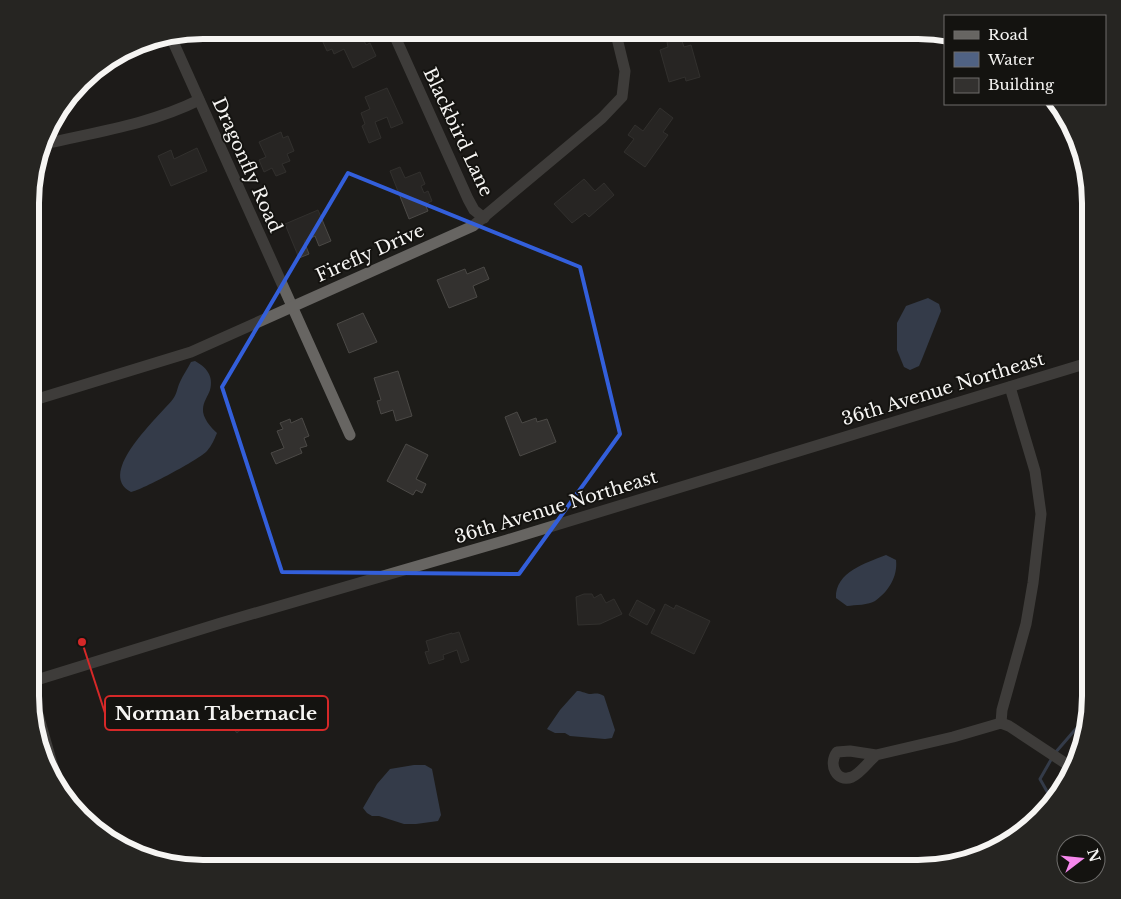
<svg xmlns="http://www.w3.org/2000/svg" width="1121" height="899" font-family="'Libre Baskerville',serif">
	<rect width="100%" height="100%" fill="#1d1c19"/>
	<g fill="#506283">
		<path d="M928 298 939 304 941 311 922 359 919 366 910 370 904 367 897 350V323L906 306Z"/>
		<path d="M195 361C206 367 214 376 210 390 208 396 203 402 203 409 202 417 211 428 217 433 214 440 212 445 207 451 200 459 142 490 131 492 95 473 160 416 173 399 177 394 177 388 180 382 183 375 188 368 191 362Z"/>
		<path d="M886 555 896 560C898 577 888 592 875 601 869 605 855 605 847 606L836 598C835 572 866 563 886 555Z"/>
		<path d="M577 691C582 691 584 693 589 694 595 694 597 692 604 696L615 730 612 738 605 739 570 736 565 733H555L547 729 560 710Z"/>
		<path d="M414 765H425L432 769 441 815 438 821 416 824H404L379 816H372L367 813 363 808 377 784 390 769Z"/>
	</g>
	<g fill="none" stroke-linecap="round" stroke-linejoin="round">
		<g stroke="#506283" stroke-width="3">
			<path d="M1055 753 1074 731 1088 717"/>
			<path d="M1052 758 1040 779 1053 802"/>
		</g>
	</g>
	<g fill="#33312f" stroke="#4b4946">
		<path d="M343 30H359L366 45 370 43 376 56 353 68 344 49 334 54 332 49 327 51 322 40Z"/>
		<path d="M681 38 684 47 691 45 700 77 686 81 685 77 669 82 660 50 668 47 667 42Z"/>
		<path d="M387 88 403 123 391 128 387 117 375 122 381 138 369 143 362 126 365 124 361 113 370 109 365 97Z"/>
		<path d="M660 108 673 118 663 132 668 135 645 167 624 152 634 139 628 135 635 125 643 131Z"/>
		<path d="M281 132 283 138 288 136 294 151 287 154 290 161 282 164 286 172 276 176 272 168 264 172 259 160 266 157 259 142Z"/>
		<path d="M197 148 207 171 171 186 158 156 171 150 174 159Z"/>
		<path d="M400 167 405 178 420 172 425 184 421 186 424 193 428 191 432 201 425 204 428 211 409 219 390 171Z"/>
		<path d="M584 179 595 191 604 183 614 195 589 217 585 213 572 223 554 204Z"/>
		<path d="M318 210 331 241 319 246 315 236 304 241 309 254 299 258 285 224Z"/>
		<path d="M484 267 489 279 473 286 477 297 449 308 437 280 465 269 467 274Z"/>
		<path d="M363 313 377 342 349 353 337 324Z"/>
		<path d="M398 371 412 416 396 421 393 410 381 414 377 401 381 400 374 378Z"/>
		<path d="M517 412 522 423 536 418 537 422 547 419 556 442 520 456 505 417Z"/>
		<path d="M302 418 309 436 304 438 307 446 300 448 302 453 276 464 271 453 284 448 277 431 283 429 280 423 290 419 291 423Z"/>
		<path d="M406 444 428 455 416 479 426 484 422 493 416 490 413 495 387 481Z"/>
		<path d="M584 594H592L594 598 601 594 606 603 614 599 622 614 600 624 578 625 576 597Z"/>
		<path d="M637 600 655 610 647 625 629 615Z"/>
		<path d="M665 604 674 609 676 605 710 621 694 654 651 633Z"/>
		<path d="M459 632 469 660 461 663 457 650 443 655 444 659 429 664 425 652 429 651 426 641 452 633V634Z"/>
		<path d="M251 702 260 713 237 733 228 723Z"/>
	</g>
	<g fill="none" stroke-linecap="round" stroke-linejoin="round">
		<g stroke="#676562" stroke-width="11">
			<path d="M392 30 468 199 474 210 484 218"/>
			<path d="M170 35 350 435"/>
			<path d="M44 144C96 132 151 124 199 100"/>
			<path d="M31 401 191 352 473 226 602 118 622 97 625 71 615 30"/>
			<path d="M30 682 221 623 507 540 1091 362"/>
			<path d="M1001 723 1002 710 1026 624 1033 583 1041 514 1035 471 1010 387"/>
			<path d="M876 755C869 761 861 773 852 777 836 783 828 764 837 752L850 751 876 755 953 737 1001 723 1009 726 1074 769"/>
		</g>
		<path stroke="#676562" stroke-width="14" d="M30 692 56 783"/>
	</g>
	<path d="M0 0H1121V899H0ZM348 173 580 267 620 434 519 574 282 572 222 387Z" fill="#1d1c19" fill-opacity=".55" fill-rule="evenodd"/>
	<path fill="none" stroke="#335fdb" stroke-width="4" stroke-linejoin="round" d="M348 173 580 267 620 434 519 574 282 572 222 387Z"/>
	<g text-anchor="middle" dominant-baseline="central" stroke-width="4" stroke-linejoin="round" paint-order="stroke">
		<g font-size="18" fill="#f6f5f3" stroke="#141310">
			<text transform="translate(458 132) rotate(65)">Blackbird Lane</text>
			<text transform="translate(247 165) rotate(66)">Dragonfly Road</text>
			<text transform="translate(370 253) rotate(-24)">Firefly Drive</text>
			<text transform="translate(943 389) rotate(-17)">36th Avenue Northeast</text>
			<text transform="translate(556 507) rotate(-17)">36th Avenue Northeast</text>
		</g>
	</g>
	<path d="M0 0H1121V899H0ZM203 39H918A164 164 0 0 1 1082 203V696A164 164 0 0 1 918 860H203A164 164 0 0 1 39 696V203A164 164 0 0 1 203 39Z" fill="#262522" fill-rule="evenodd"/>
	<path fill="none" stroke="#f6f5f3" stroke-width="6" d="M203 39H918A164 164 0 0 1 1082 203V696A164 164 0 0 1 918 860H203A164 164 0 0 1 39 696V203A164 164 0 0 1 203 39Z"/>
	<path fill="none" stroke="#d62828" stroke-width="2" d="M82 642L105 713"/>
	<circle fill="#d62828" stroke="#141310" stroke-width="2" cx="82" cy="642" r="5"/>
	<rect fill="#141310" stroke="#d62828" stroke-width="2" x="105" y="696" width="223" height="34" rx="5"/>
	<g font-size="19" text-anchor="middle" font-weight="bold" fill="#f6f5f3">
		<text x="216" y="720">Norman Tabernacle</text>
	</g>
	<rect x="944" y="15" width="162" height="90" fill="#141310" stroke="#6e6d6b"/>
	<rect x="954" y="31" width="25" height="8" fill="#676562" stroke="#6e6d6b"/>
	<text x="988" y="40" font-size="15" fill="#f6f5f3">Road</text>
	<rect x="954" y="52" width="25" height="15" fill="#506283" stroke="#6e6d6b"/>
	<text x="988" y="65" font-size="15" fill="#f6f5f3">Water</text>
	<rect x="954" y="78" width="25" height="15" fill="#33312f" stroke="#6e6d6b"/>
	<text x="988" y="90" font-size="15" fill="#f6f5f3">Building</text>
	<g transform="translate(1081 859) rotate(74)"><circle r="24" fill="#141310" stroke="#6e6d6b"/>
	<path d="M0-4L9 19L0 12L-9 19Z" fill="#f688ed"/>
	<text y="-8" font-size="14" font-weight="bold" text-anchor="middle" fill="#f6f5f3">N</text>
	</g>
</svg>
